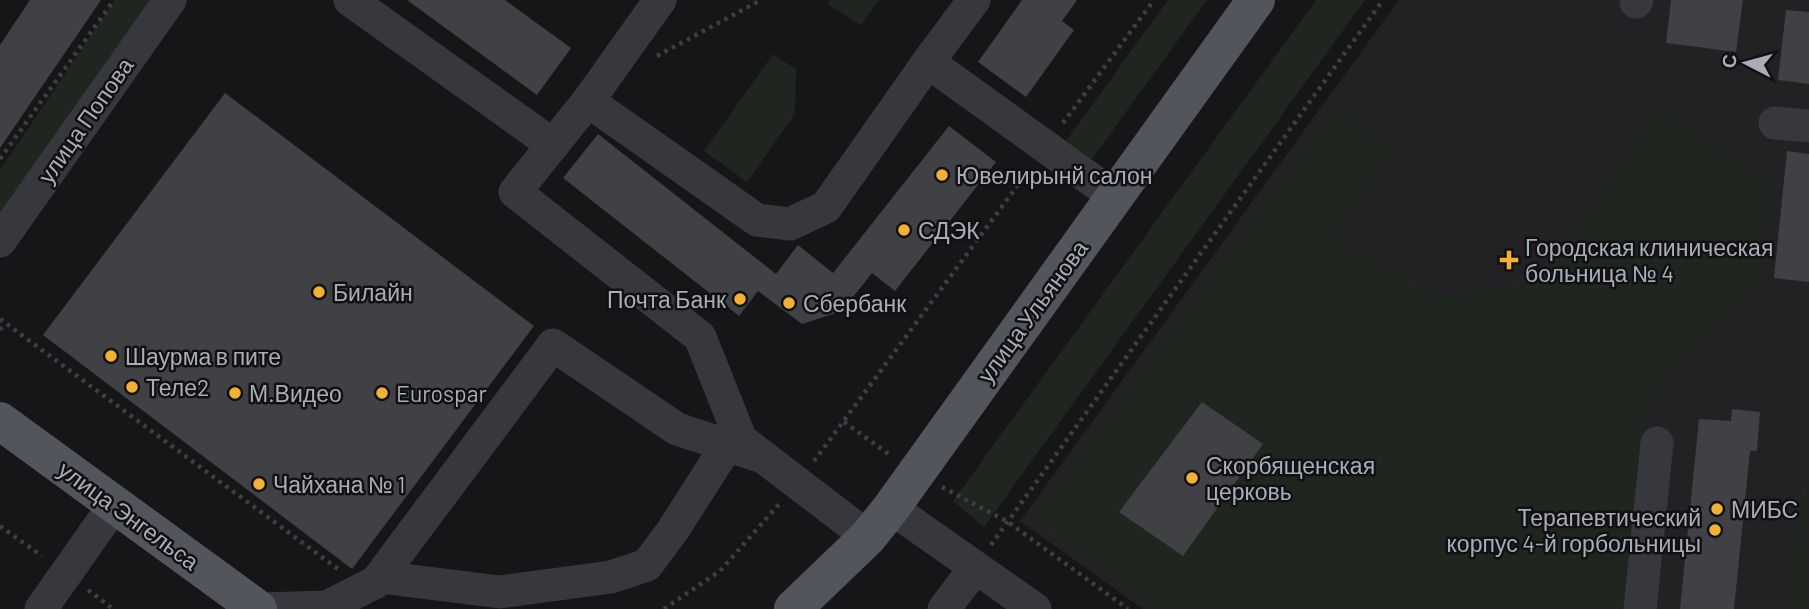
<svg xmlns="http://www.w3.org/2000/svg" width="1809" height="609" font-family="Barlow,sans-serif">
	<rect width="100%" height="100%" fill="#161618"/>
	<path fill="#222225" d="M1399 0H1809V609H1143L1020 521Z"/>
	<g fill="#1e261f">
		<path d="M115 0H157L0 215V170Z"/>
		<path d="M830 0H879L861 25 828 4Z"/>
		<path d="M1168 0H1207L1092 159 1066 141Z"/>
		<path d="M1316 0H1365L984 527 953 501Z"/>
		<path d="M773 54 796 69 795 114 747 182 704 151Z"/>
		<path d="M1335 106 1393 152 1335 229 1347 247 1441 297 1546 275 1656 110 1772 182 1757 290 1665 373 1643 424 1620 609H1156L1031 520Z"/>
		<path d="M1809 429V609H1787Z"/>
	</g>
	<g fill="#404145">
		<path d="M30 0H101L0 148V45Z"/>
		<path d="M407 0H505L571 48 537 95Z"/>
		<path d="M1022 0H1077L1062 21 1074 30 1026 97 978 62Z"/>
		<path d="M1671 0H1743L1736 52 1666 43Z"/>
		<path d="M1786 10 1809 12V84L1778 80Z"/>
		<path d="M225 93 534 326 352 569 43 335Z"/>
		<path d="M949 126 996 162 895 291 872 273 842 311 802 324 758 291 739 316 563 178 598 134 776 274 798 245 833 273Z"/>
		<path d="M1787 151 1809 154V282L1774 278Z"/>
		<path d="M1202 402 1263 444 1183 556 1119 512Z"/>
		<path d="M1732 409 1760 412 1757 451H1750L1734 609H1680L1699 419 1731 421Z"/>
	</g>
	<g fill="none" stroke-linecap="round" stroke-linejoin="round">
		<g stroke="#3d3f44" stroke-width="4.5" stroke-dasharray="3.5 5" stroke-linecap="butt">
			<path d="M657 56 761 0"/>
			<path d="M1063 123 1154 0"/>
			<path d="M0 159 114 0"/>
			<path d="M0 319 338 569"/>
			<path d="M0 330 4 324"/>
			<path d="M844 422 890 455"/>
			<path d="M814 461 1029 170"/>
			<path d="M942 487 1008 522 1128 609"/>
			<path d="M0 526 42 556"/>
			<path d="M991 545 1383 0"/>
			<path d="M88 590 113 609"/>
			<path d="M664 609 720 571 780 503"/>
		</g>
		<g stroke="#37383d" stroke-width="33">
			<path d="M350 0 553 145"/>
			<path d="M974 0 928 62 1114 196"/>
			<path d="M1636 2 1637 0"/>
			<path d="M588 101 660 0"/>
			<path d="M1775 123 1809 126"/>
			<path d="M0 241 170 0"/>
			<path d="M891 508 1035 609"/>
			<path d="M868 537 741 440 700 337 515 192 588 101 757 220 790 224 826 207 928 62"/>
			<path d="M380 577 500 592 611 577 647 565 673 530 726 447"/>
			<path d="M41 609 115 504"/>
			<path d="M262 609 327 607 376 582 553 345 677 429 760 456"/>
			<path d="M944 609 975 568"/>
			<path d="M1640 609 1657 443"/>
		</g>
		<g stroke="#53555c" stroke-width="38">
			<path d="M0 421 258 609"/>
			<path d="M793 609 868 537 891 508 1256 0"/>
		</g>
	</g>
	<g fill="#f2b134" stroke="#111113" stroke-width="2.5">
		<circle cx="942" cy="175" r="7"/>
		<circle cx="904" cy="230" r="7"/>
		<path d="M1505.5 249.5h7v7h7v7h-7v7h-7v-7h-7v-7h7z"/>
		<circle cx="319" cy="292" r="7"/>
		<circle cx="740" cy="299" r="7"/>
		<circle cx="789" cy="303" r="7"/>
		<circle cx="111" cy="356" r="7"/>
		<circle cx="132" cy="387" r="7"/>
		<circle cx="235" cy="393" r="7"/>
		<circle cx="382" cy="393" r="7"/>
		<circle cx="1192" cy="478" r="7"/>
		<circle cx="259" cy="484" r="7"/>
		<circle cx="1717" cy="509" r="7"/>
		<circle cx="1715" cy="530" r="7"/>
	</g>
	<g text-anchor="middle" dominant-baseline="central" stroke-width="5" stroke-linejoin="round" paint-order="stroke">
		<g font-size="23" fill="#a8adb8" stroke="#111113">
			<text transform="translate(85 120) rotate(-55)">улица Попова</text>
			<text transform="translate(1032 311) rotate(-54)">улица Ульянова</text>
			<text transform="translate(129 515) rotate(36)">улица Энгельса</text>
		</g>
		<g font-size="23" fill="#a8adb8" stroke="#111113" text-anchor="start">
			<text x="956" y="175">Ювелирынй салон</text>
			<text x="918" y="230">СДЭК</text>
			<text x="1525" y="247">Городская клиническая<tspan x="1525" dy="26">больница № 4</tspan></text>
			<text x="333" y="292">Билайн</text>
			<text x="726" y="299" text-anchor="end">Почта Банк</text>
			<text x="803" y="303">Сбербанк</text>
			<text x="125" y="356">Шаурма в пите</text>
			<text x="146" y="387">Теле2</text>
			<text x="249" y="393">М.Видео</text>
			<text x="396" y="393">Eurospar</text>
			<text x="1206" y="465">Скорбященская<tspan x="1206" dy="26">церковь</tspan></text>
			<text x="273" y="484">Чайхана № 1</text>
			<text x="1731" y="509">МИБС</text>
			<text x="1701" y="517" text-anchor="end">Терапевтический<tspan x="1701" dy="26">корпус 4-й горбольницы</tspan></text>
		</g>
	</g>
	<g transform="translate(1746 63) rotate(276)" stroke="#111113" stroke-width="5" paint-order="stroke">
	<path d="M0-5L12 26L0 18L-12 26Z" fill="#a8adb8"/>
	<text y="-10" font-size="19" font-weight="bold" text-anchor="middle" fill="#a8adb8">С</text>
	</g>
</svg>
